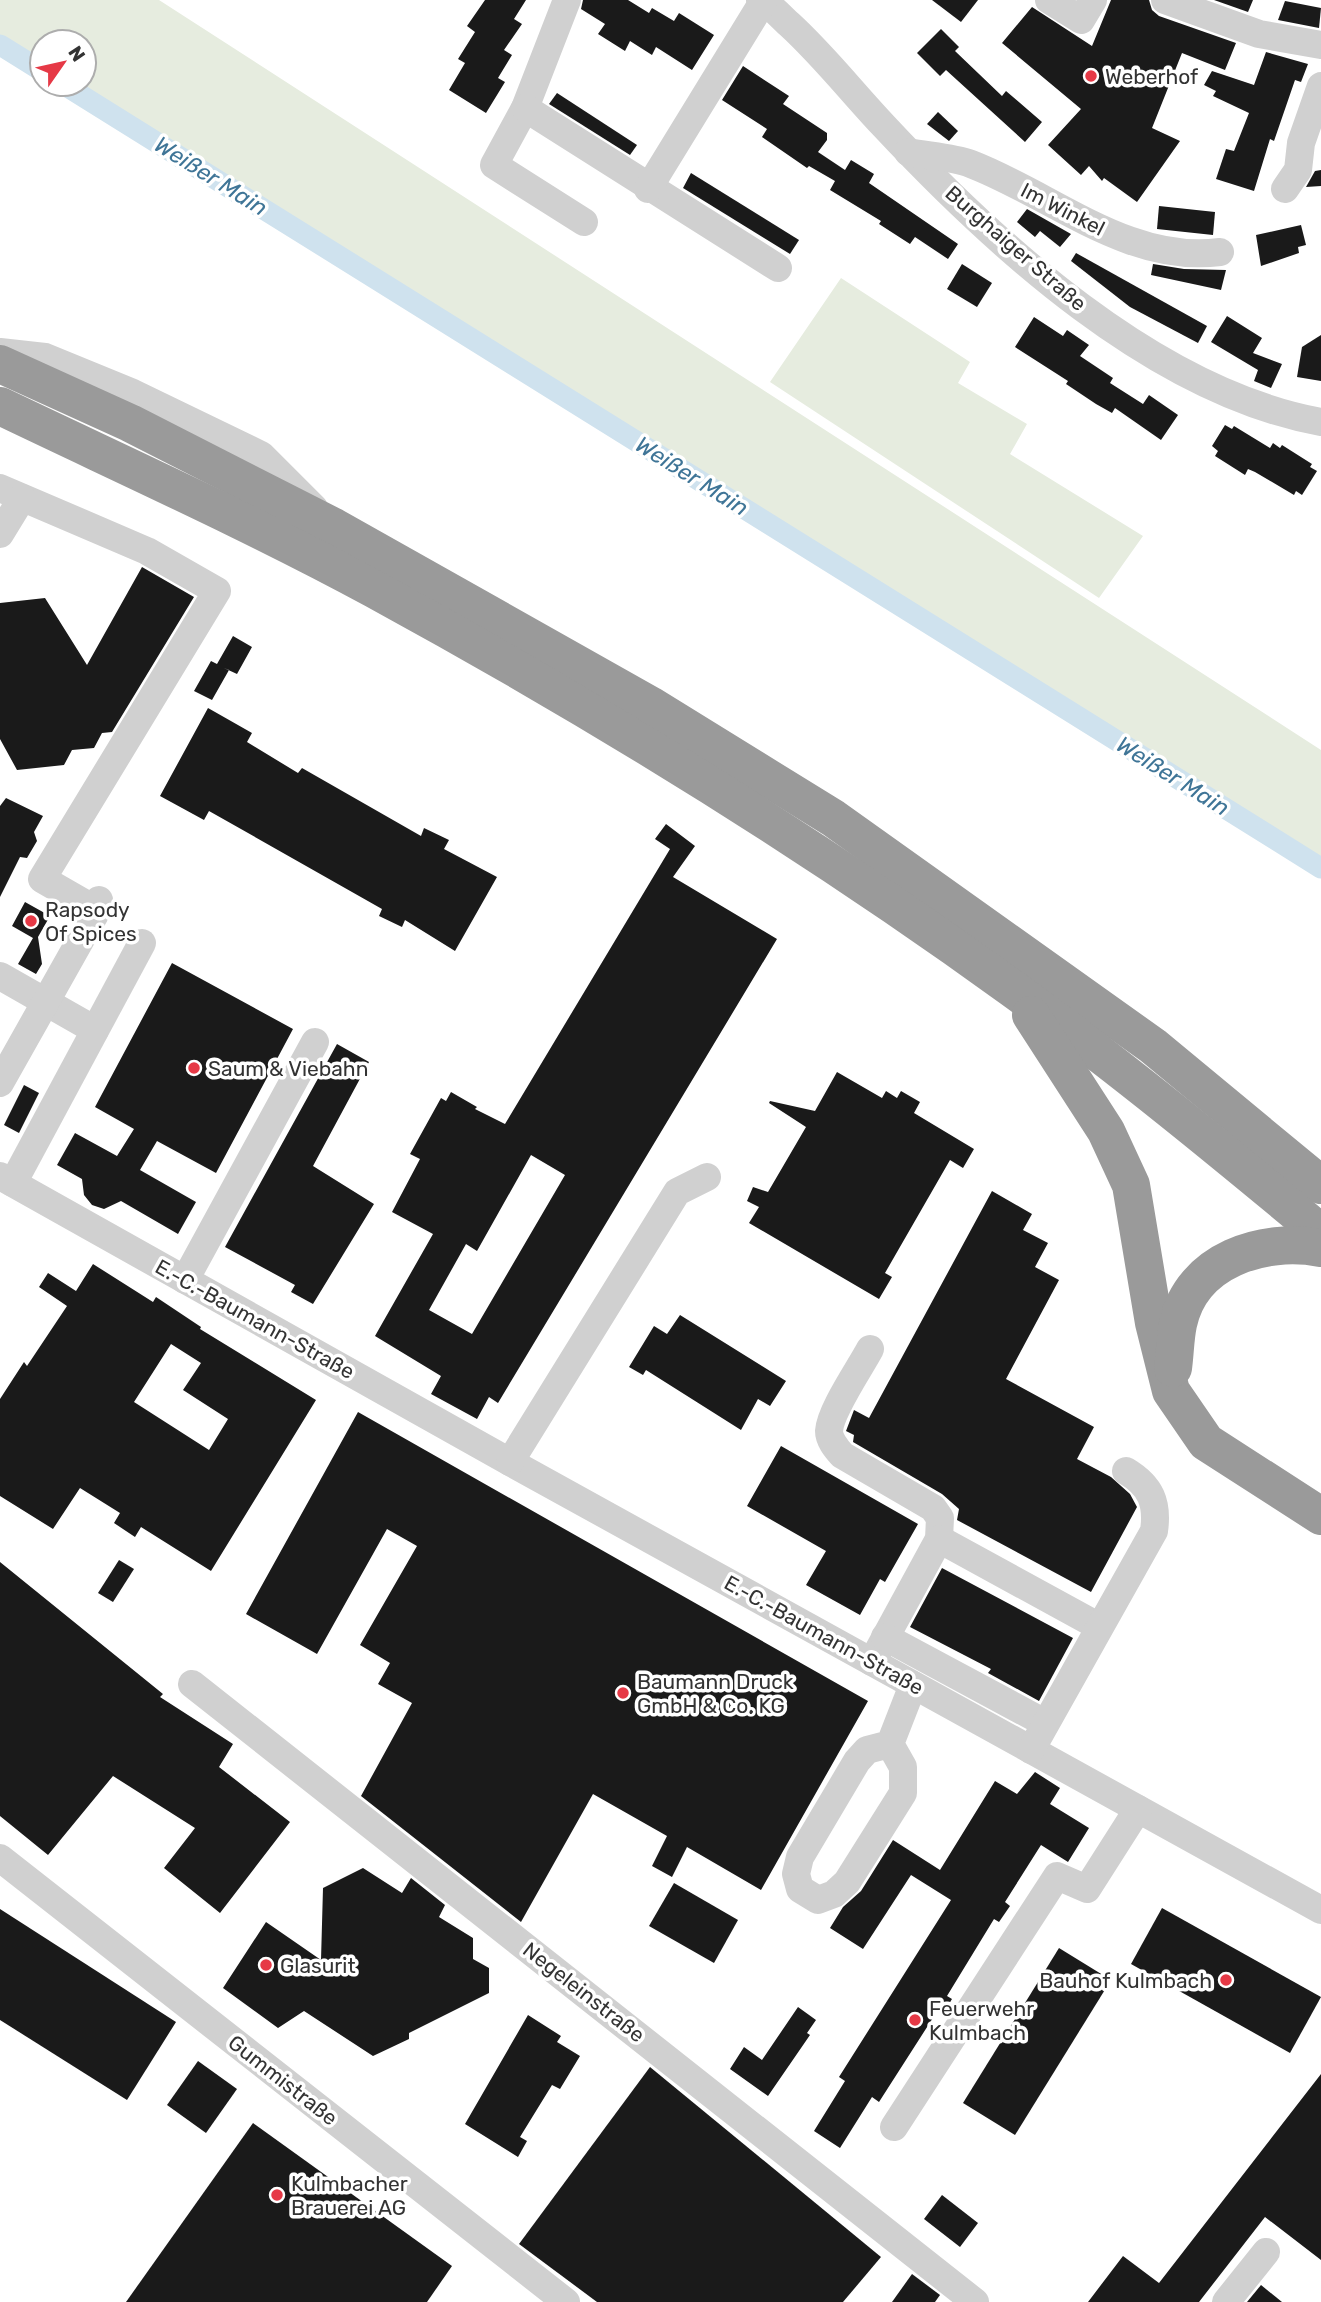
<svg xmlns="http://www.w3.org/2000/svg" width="1321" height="2302" font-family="Rubik,sans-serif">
	<rect width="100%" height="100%" fill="#fff"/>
	<g fill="#e6ecdf">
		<path d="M0 0H159L1321 750V863L65 84H84V42H42V69L0 43Z"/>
		<path d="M841 278 970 362 958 383 1027 424 1010 454 1143 536 1099 598 770 382Z"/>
	</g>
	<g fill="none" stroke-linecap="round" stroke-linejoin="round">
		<g stroke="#cfe2ee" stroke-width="21">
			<path d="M0 45 42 71"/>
			<path d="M63 84 1321 868"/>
		</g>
	</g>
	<g fill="#1a1a1a" fill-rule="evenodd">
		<path d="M485 0H526L514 19 522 24 504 50 512 55 498 78 505 82 486 113 449 90 465 63 458 59 475 32 467 26Z"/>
		<path d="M583 0H628L649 13 652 8 674 21 679 13 714 35 692 70 656 47 652 55 630 41 625 51 598 34 605 24 581 9Z"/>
		<path d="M932 0H978L961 22Z"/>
		<path d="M1111 0H1149L1152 10 1159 16 1236 43 1225 70 1182 53 1152 128 1180 141 1137 202 1104 178 1102 181 1089 166 1081 175 1048 145 1081 109 1002 43 1032 7 1092 46Z"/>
		<path d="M1214 0H1253L1248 12Z"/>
		<path d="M1285 1 1321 8 1319 28 1278 20Z"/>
		<path d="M941 29 959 47 955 51 1002 96 1006 91 1042 122 1025 142 946 70 940 76 917 53Z"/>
		<path d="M1266 52 1308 64 1301 82 1295 80 1274 141 1270 139 1254 191 1216 179 1226 149 1234 151 1249 113 1213 96 1216 91 1204 85 1212 71 1254 85Z"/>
		<path d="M743 66 789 96 783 104 827 133V140L818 152 845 170 851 160 874 174 869 183 958 244 948 259 915 237 910 244 879 224 881 221 830 190 835 181 809 166 807 168 762 137 767 129 722 100Z"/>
		<path d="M557 93 637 145 630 155 549 104Z"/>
		<path d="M938 112 958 131 949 141 927 124Z"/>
		<path d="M1321 170V186L1306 187 1315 171Z"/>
		<path d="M691 173 799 240 790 254 683 188Z"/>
		<path d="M1159 206 1215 212 1213 235 1157 229Z"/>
		<path d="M1027 209 1071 234 1060 247 1040 231 1035 237 1017 222Z"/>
		<path d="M1301 225 1306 245 1298 247 1299 253 1261 266 1256 235Z"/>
		<path d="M1076 253 1207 326 1198 343 1130 307 1071 261Z"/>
		<path d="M962 264 992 283 977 307 947 289Z"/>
		<path d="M1153 264 1184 269 1226 270 1221 290 1151 275Z"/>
		<path d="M1227 316 1262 338 1253 353 1282 364 1271 388 1254 381 1258 370 1211 342Z"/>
		<path d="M1034 317 1063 336 1067 330 1089 345 1080 356 1113 378 1110 383 1143 404 1149 395 1178 415 1161 440 1115 408 1112 413 1096 404 1066 384 1068 381 1015 347Z"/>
		<path d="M1321 335V381L1297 377 1302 347Z"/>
		<path d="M1225 425 1232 429 1234 426 1270 448 1273 443 1280 448 1282 445 1312 464 1310 467 1317 471 1302 495 1296 491 1294 495 1255 472 1248 469 1245 475 1215 456 1218 451 1212 446Z"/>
		<path d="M142 567 194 597 112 732 102 733 94 748 72 750 64 765 17 770 0 739V603L45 598 87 665Z"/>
		<path d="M233 636 252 647 237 674 224 668 229 670 212 700 194 691 211 661 217 664Z"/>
		<path d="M208 708 252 733 247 742 298 773 302 768 421 836 424 828 449 840 444 849 497 877 455 951 405 920 402 927 379 916 382 909 209 811 204 820 160 796Z"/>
		<path d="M6 798 43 816 34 832 37 841 27 858 20 857 0 897V806Z"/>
		<path d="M666 824 695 846 673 877 777 939 498 1403 489 1397 477 1419 431 1394 441 1376 375 1336 433 1234 392 1212 420 1159 410 1154 441 1098 446 1101 451 1092 477 1107 475 1109 505 1124 670 849 655 839ZM531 1155 565 1175 472 1334 429 1310 466 1244 477 1251Z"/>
		<path d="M25 902 50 916 38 937 42 964 36 974 18 964 33 938 12 926Z"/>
		<path d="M172 963 293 1029 216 1173 157 1141 140 1170 196 1202 178 1234 121 1201 104 1209 92 1205 84 1195 82 1179 57 1165 75 1133 117 1156 134 1129 95 1107Z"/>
		<path d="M337 1044 369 1062 313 1166 374 1204 313 1304 291 1292 295 1285 225 1247Z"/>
		<path d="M837 1072 882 1098 886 1091 897 1098 901 1091 920 1102 914 1113 974 1149 963 1168 950 1160 885 1273 892 1277 879 1299 749 1223 759 1207 747 1201 753 1187 768 1192 806 1127 769 1103 770 1101 815 1111Z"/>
		<path d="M24 1085 39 1093 19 1133 4 1125Z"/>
		<path d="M992 1191 1032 1214 1023 1230 1048 1243 1035 1267 1059 1280 1006 1379 1094 1427 1077 1459 1111 1477 1130 1494 1137 1507 1091 1592 957 1520 959 1509 942 1494 853 1442 854 1435 846 1431 854 1410 869 1418Z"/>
		<path d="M93 1264 153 1302 156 1297 201 1327 200 1329 316 1400 211 1571 141 1527 135 1537 114 1523 120 1513 80 1488 53 1529 0 1496V1399L24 1362 27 1366 67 1306 39 1287 48 1273 76 1291ZM171 1344 201 1363 183 1390 228 1419 209 1450 134 1402Z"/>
		<path d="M680 1315 786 1381 770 1406 758 1399 741 1430 646 1370 643 1375 629 1367 654 1326 667 1334Z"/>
		<path d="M358 1412 868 1701 761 1890 687 1847 672 1877 652 1866 667 1836 593 1794 521 1922 361 1796 412 1703 378 1684 390 1663 360 1645 417 1546 387 1529 317 1654 246 1614Z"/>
		<path d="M781 1446 918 1524 885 1582 880 1579 860 1615 806 1585 826 1551 747 1506Z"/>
		<path d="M119 1560 134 1569 113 1602 98 1593Z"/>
		<path d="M0 1562 163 1694 160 1697 233 1744 219 1767 290 1822 220 1913 164 1868 195 1828 113 1776 48 1855 0 1816Z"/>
		<path d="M942 1568 1073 1638 1039 1701 988 1673 991 1669 910 1627Z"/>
		<path d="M1035 1772 1060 1788 1050 1804 1089 1828 1068 1862 1041 1845 1005 1902 1010 1906 999 1922 994 1919 947 1996 952 1999 943 2014 938 2010 879 2102 872 2097 840 2148 814 2131 845 2081 839 2077 951 1900 911 1875 863 1949 830 1928 843 1907 861 1891 893 1840 940 1870 995 1781 1017 1794Z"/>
		<path d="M363 1868 402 1893 411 1878 445 1905 439 1917 473 1938V1959L489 1968V1993L409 2033V2039L373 2056 304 2011 278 2028 223 1988 266 1922 321 1960 323 1888Z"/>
		<path d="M674 1883 738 1920 714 1963 649 1926Z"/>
		<path d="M1162 1908 1321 1997 1290 2053 1131 1964Z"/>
		<path d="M0 1909 176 2022 127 2100 0 2020Z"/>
		<path d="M1059 1948 1111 1980 1015 2135 963 2103Z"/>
		<path d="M798 2007 816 2020 807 2033 810 2035 768 2096 730 2069 744 2047 762 2060Z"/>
		<path d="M528 2015 561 2036 557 2042 580 2056 560 2089 552 2085 520 2137 527 2141 518 2157 465 2124Z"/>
		<path d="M198 2061 237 2089 206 2133 167 2105Z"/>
		<path d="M650 2067 881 2257 843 2302H597L519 2244Z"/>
		<path d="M1321 2074V2260L1265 2217 1199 2302H1088L1123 2256 1159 2283Z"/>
		<path d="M253 2123 452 2266 427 2302H126Z"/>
		<path d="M942 2195 978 2223 960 2247 924 2219Z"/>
		<path d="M912 2274 940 2295 935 2302H892Z"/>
		<path d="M1261 2285 1282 2302H1247Z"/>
	</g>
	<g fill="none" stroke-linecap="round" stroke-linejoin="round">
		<g stroke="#d0d0d0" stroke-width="28">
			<path d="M567 0 525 108 494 165 584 222"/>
			<path d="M760 0C771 5 780 16 789 24 823 55 851 91 883 125 995 245 1155 392 1321 422"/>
			<path d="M1049 0 1081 20 1093 0"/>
			<path d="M1165 0 1259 34 1321 45"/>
			<path d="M525 108 778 268"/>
			<path d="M908 152C928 156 952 157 971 164 1052 195 1128 264 1220 252"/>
			<path d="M648 189 764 0"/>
			<path d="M1285 189 1298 170 1301 143 1321 86"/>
			<path d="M0 352 45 357 133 393 261 455 314 508"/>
			<path d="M0 488 147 551 217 591 42 879 96 910"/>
			<path d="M0 534 22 498"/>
			<path d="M0 976 95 1030"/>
			<path d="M0 1083 94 916 99 900"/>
			<path d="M0 1176 510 1462 1321 1910"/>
			<path d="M13 1183 142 943"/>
			<path d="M185 1280 315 1042"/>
			<path d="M870 1349C860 1368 830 1411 829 1431 829 1440 836 1448 842 1455L933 1508 940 1518 939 1539 872 1662"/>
			<path d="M510 1462 677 1192 707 1177"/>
			<path d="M939 1539 1098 1626"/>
			<path d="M885 1637 1045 1723"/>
			<path d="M192 1684 975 2302"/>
			<path d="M890 1744 867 1750 857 1761 800 1857 796 1874 800 1889 818 1900 834 1894 847 1882 903 1793V1767L890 1744 913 1685"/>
			<path d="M1031 1750 1154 1531C1158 1503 1151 1486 1126 1471"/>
			<path d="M0 1858 566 2302"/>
			<path d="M894 2127 1057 1876 1087 1889 1138 1809"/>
			<path d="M1226 2302 1266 2252"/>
		</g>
		<g stroke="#9a9a9a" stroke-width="38">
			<path d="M0 364 130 423 334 527 650 705 833 818 1153 1046 1321 1185"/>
			<path d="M0 406C125 466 252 523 374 589 594 709 810 842 1013 989 1119 1066 1220 1149 1321 1233"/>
			<path d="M1031 1015 1106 1131 1131 1185 1154 1323 1171 1391 1206 1442 1321 1516"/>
			<path d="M1173 1368C1175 1354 1175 1338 1178 1324 1191 1260 1263 1237 1321 1248"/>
		</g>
	</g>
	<g fill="#e63946" stroke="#fff" stroke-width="2.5">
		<circle cx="1091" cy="76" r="7"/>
		<circle cx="31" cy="921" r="7"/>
		<circle cx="194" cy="1068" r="7"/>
		<circle cx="623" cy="1693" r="7"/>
		<circle cx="266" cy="1965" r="7"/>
		<circle cx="1226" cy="1980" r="7"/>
		<circle cx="915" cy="2020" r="7"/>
		<circle cx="277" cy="2195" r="7"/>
	</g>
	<g text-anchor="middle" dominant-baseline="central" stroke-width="7" stroke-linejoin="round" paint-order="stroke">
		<g font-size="21" fill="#333" stroke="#fff" text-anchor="start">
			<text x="1105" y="76">Weberhof</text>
			<text x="45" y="909">Rapsody<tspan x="45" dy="24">Of Spices</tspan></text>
			<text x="208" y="1068">Saum &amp; Viebahn</text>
			<text x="637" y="1681">Baumann Druck<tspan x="637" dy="24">GmbH &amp; Co. KG</tspan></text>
			<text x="280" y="1965">Glasurit</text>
			<text x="1212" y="1980" text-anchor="end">Bauhof Kulmbach</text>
			<text x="929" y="2008">Feuerwehr<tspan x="929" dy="24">Kulmbach</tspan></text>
			<text x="291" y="2183">Kulmbacher<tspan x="291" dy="24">Brauerei AG</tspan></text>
		</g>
		<g font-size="21" fill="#333" stroke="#fff">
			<text transform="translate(1063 209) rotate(27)">Im Winkel</text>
			<text transform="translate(1016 248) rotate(41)">Burghaiger Straße</text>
			<text transform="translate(255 1319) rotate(29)">E.-C.-Baumann-Straße</text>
			<text transform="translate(824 1635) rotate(29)">E.-C.-Baumann-Straße</text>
			<text transform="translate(584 1992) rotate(38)">Negeleinstraße</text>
			<text transform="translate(283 2080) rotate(38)">Gummistraße</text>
		</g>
		<g font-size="23" font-style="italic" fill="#3f7597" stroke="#fff">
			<text transform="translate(211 176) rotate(32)">Weißer Main</text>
			<text transform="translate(692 476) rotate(32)">Weißer Main</text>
			<text transform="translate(1173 776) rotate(32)">Weißer Main</text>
		</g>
	</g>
	<g transform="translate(63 63) rotate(56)"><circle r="33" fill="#ffffff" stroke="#adadad" stroke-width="2"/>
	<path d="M0-5L12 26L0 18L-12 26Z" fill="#e63946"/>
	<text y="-10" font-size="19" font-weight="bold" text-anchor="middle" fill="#333333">N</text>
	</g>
</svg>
